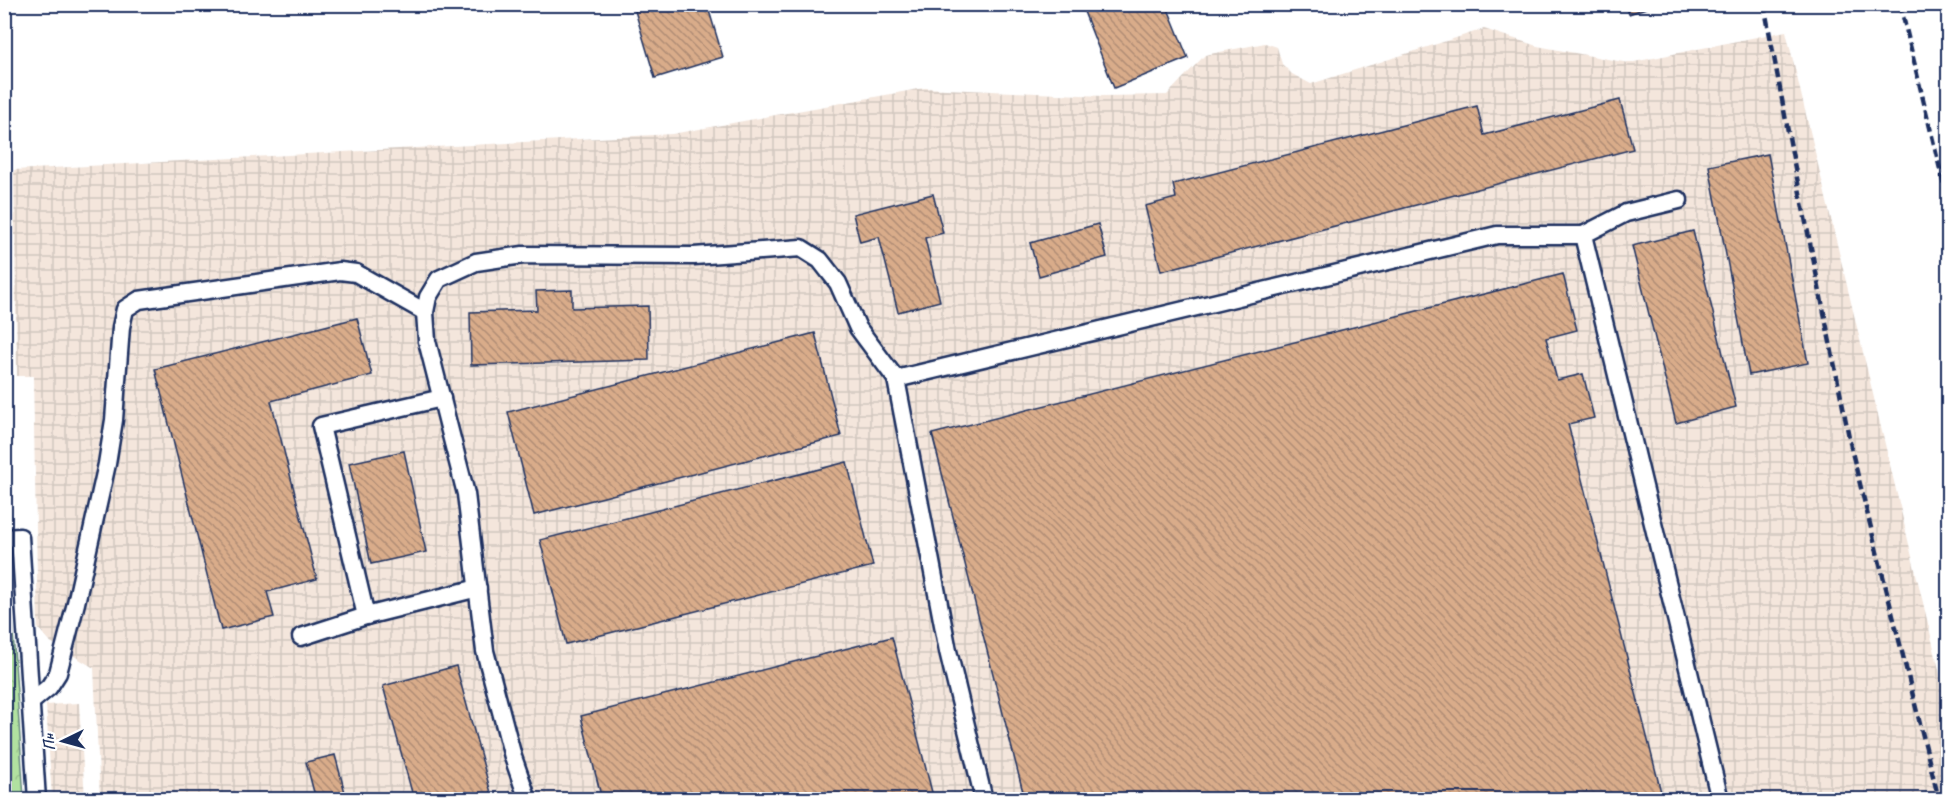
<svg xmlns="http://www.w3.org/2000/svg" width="1953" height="804" font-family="Caveat,sans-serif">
	<defs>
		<pattern id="industrial-grid" width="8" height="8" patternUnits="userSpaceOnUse" patternTransform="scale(1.5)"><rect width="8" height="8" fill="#f4e6dc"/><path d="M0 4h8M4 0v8" fill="none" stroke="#d1c6bf"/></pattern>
		<pattern id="park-crowns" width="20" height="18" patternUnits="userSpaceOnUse" patternTransform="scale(1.5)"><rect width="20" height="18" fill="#b1e1a0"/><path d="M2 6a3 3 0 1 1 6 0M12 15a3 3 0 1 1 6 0" fill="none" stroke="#98c18c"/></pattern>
		<pattern id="building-back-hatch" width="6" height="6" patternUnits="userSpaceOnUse" patternTransform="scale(1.5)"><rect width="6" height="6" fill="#d9ac8a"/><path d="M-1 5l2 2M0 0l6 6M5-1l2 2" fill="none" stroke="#af8c74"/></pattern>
	</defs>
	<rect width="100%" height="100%" fill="#fff"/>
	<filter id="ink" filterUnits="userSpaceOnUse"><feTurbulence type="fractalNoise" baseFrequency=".0167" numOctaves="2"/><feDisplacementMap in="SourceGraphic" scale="12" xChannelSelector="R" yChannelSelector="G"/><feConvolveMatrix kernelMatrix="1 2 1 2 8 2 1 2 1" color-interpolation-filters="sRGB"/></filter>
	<g filter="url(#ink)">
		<g fill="url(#industrial-grid)">
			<path d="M1484 29 1537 46 1629 63 1786 31 1948 707V799H100L94 668 49 641 38 628 33 376H17L14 170 672 134 924 88 1103 96 1167 95 1205 55 1265 43 1277 47 1282 64 1292 74 1311 84Z"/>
			<path d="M79 703 85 799H52L46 705Z"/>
		</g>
		<path fill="url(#park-crowns)" stroke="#66887f" stroke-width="1.5" d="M9 571 24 799H5L4 572Z"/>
		<g fill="url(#building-back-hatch)" stroke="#1b2f5e" stroke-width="1.5">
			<path d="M633 4H707L723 57 655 78Z"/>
			<path d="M1081 4H1166L1188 58 1114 88Z"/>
			<path d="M1625 4H1657L1629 14Z"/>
			<path d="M1620 100 1633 149 1161 271 1145 206 1176 198 1173 184 1477 106 1484 135Z"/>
			<path d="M1768 154 1808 363 1749 375 1709 166Z"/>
			<path d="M933 194 943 233 925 238 940 301 898 312 879 237 860 242 853 214Z"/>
			<path d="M1098 224 1107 257 1039 276 1030 243Z"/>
			<path d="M1693 231 1736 407 1676 423 1632 246Z"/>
			<path d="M1563 274 1577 330 1546 338 1557 380 1583 374 1594 418 1568 424 1663 800H1025L932 434Z"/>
			<path d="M572 290V308L648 306 649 360 471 365 470 312 537 310 536 291Z"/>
			<path d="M357 318 372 375 271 401 317 579 267 592 274 617 221 630 155 369Z"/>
			<path d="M815 333 841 436 534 515 508 412Z"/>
			<path d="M404 451 426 552 371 564 349 463Z"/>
			<path d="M4 459H6L10 517H4Z"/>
			<path d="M847 462 873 566 566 644 540 540Z"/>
			<path d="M4 596 8 640H4Z"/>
			<path d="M892 637 934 800H602L581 716Z"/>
			<path d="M456 666 493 800H414L383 686Z"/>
			<path d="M335 755 347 800H316L306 762Z"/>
		</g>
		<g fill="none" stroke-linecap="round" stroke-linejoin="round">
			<g stroke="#1b2f5e" stroke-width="21">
				<g id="lane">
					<path d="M1583 235 1626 213 1679 200"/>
					<path d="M4 538 20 537 37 800"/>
					<path d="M366 616 321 426 442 398"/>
					<path d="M301 637 366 616 478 588"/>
					<path d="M31 702 49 687 58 673 76 603 107 464 114 420 121 327 125 309 139 300 340 271 356 273 425 312"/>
					<path d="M528 800 513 757 485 651 466 494 427 341 425 312 428 297 439 279 476 262 523 255 694 256 801 248 820 260 838 283 858 328 896 379"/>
					<path d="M984 800 948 651 896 379 1497 235H1583L1720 800"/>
				</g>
			</g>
			<use href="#lane" stroke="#fff" stroke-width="16"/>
			<g stroke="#1b2f5e" stroke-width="4.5" stroke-dasharray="9 4.5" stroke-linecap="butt">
				<path d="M1764 4 1793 158 1852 452 1939 800"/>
				<path d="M1900 4 1948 202"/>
			</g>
		</g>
	</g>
	<rect width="1953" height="804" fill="none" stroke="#fff" stroke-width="24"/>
	<rect x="12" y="12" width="1929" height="780" fill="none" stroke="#1b2f5e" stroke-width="2" filter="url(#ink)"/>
	<g transform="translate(63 741) rotate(265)" stroke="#ffffff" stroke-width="4.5" paint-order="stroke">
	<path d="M0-4.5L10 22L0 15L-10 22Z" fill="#1b2f5e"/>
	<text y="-9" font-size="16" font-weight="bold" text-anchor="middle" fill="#1b2f5e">Пн</text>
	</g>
</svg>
